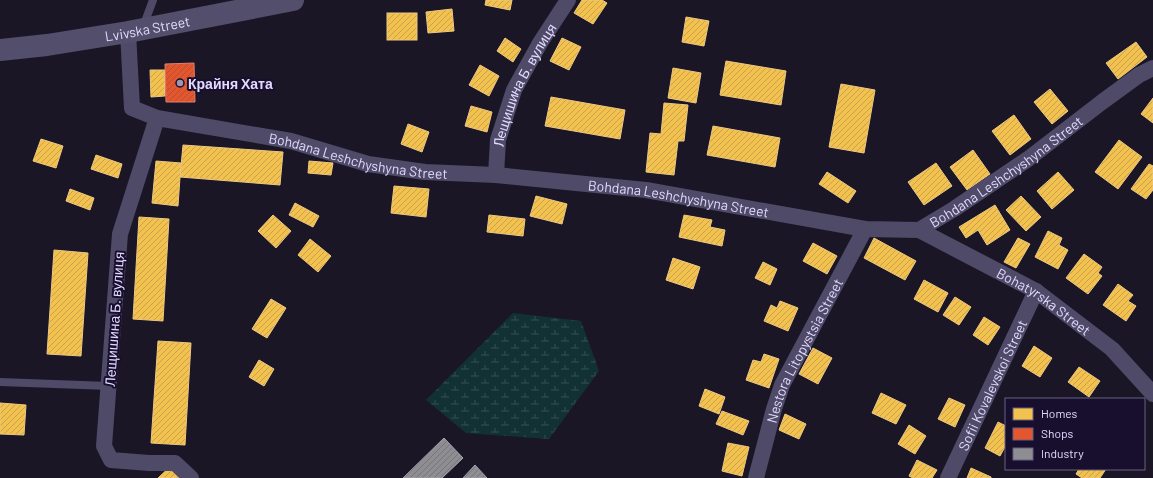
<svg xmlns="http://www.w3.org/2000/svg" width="1153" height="478" font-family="Barlow,sans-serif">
	<defs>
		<pattern id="wetland-marsh" width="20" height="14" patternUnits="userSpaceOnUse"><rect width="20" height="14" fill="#123135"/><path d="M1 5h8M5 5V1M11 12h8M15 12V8" fill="none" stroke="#344e53"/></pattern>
		<pattern id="homes-hatch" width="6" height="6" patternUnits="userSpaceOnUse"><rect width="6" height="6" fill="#f2c14e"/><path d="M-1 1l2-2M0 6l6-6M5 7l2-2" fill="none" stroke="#c6a14e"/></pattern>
		<pattern id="shops-hatch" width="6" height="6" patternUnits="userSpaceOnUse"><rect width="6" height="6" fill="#e4572e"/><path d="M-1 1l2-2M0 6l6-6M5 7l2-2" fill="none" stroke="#b45037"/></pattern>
		<pattern id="industry-hatch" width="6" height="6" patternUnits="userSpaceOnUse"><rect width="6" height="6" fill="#8d8d92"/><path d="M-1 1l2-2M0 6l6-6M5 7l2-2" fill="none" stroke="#77767d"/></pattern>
	</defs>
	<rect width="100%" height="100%" fill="#1a1626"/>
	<path fill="url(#wetland-marsh)" d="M513 313 581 321 599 371 549 439 466 433 426 400Z"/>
	<g fill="url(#homes-hatch)" stroke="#edc883">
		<path d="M486 0H512L510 10 485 5Z"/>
		<path d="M582 0H602L607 3 593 24 574 13Z"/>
		<path d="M452 9 454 31 428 33 426 12Z"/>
		<rect x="387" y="13" width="30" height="27"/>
		<path d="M686 17 709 21 704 46 682 42Z"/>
		<path d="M505 38 521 49 513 62 497 51Z"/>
		<path d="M562 38 581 47 569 70 550 61Z"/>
		<path d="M1136 42 1147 57 1118 79 1106 63Z"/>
		<path d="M726 61 786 71 781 105 720 95Z"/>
		<path d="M480 65 499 76 489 96 469 85Z"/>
		<path d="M673 68 701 73 696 103 668 98Z"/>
		<path d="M150 70H165V96L151 97Z"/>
		<path d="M841 84 875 90 864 153 829 147Z"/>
		<path d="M1050 89 1068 111 1052 124 1034 102Z"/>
		<path d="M551 97 625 110 620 139 545 126Z"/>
		<path d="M1153 98V123L1141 114Z"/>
		<path d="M664 103 688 105 684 141H678L674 175 646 172 650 133 661 134Z"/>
		<path d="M471 106 492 112 487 132 465 126Z"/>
		<path d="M1014 115 1031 139 1010 155 992 131Z"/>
		<path d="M408 124 429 132 422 152 401 144Z"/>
		<path d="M713 126 780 138 775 167 707 155Z"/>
		<path d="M41 139 63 146 56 168 33 161Z"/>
		<path d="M1119 140 1142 157 1118 189 1095 172Z"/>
		<path d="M183 145 283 152 280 185 180 177Z"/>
		<path d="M973 150 990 174 967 190 950 167Z"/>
		<path d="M96 155 122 164 118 178 91 169Z"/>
		<path d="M156 161 181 163 178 206 152 203Z"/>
		<path d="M309 161 333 163 331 175 308 173Z"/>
		<path d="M936 163 952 186 924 205 908 182Z"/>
		<path d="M1149 164 1153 166V190L1146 199 1131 189Z"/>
		<path d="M827 172 856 191 848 203 819 184Z"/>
		<path d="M1058 172 1074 190 1052 209 1037 191Z"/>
		<path d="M394 186 429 189 426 217 391 213Z"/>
		<path d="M70 189 94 198 90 210 66 201Z"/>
		<path d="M536 196 567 204 562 224 530 216Z"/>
		<path d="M1021 196 1041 217 1026 231 1006 210Z"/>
		<path d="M295 203 319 216 313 227 289 215Z"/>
		<path d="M995 205 1010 230 987 245 978 230 966 238 959 227Z"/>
		<path d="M273 215 291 231 276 248 258 231Z"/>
		<path d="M489 215 525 219 523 236 487 232Z"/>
		<path d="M684 215 712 220 710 227 725 230 722 246 679 237Z"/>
		<path d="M139 217 169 219 163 321 133 319Z"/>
		<path d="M1048 231 1062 238 1059 245 1068 250 1058 269 1035 257Z"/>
		<path d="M874 238 916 261 905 280 864 258Z"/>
		<path d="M1018 238 1030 244 1016 268 1004 262Z"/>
		<path d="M310 239 331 256 318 272 298 255Z"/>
		<path d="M813 243 837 256 827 274 803 261Z"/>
		<path d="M54 250 88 253 81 356 47 354Z"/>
		<path d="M1084 254 1102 267 1098 273 1102 276 1088 294 1066 278Z"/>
		<path d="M673 258 700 267 693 289 666 280Z"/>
		<path d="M763 262 777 269 770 285 755 278Z"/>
		<path d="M924 280 948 293 938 312 914 299Z"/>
		<path d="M1118 284 1133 295 1128 301 1136 306 1126 321 1103 305Z"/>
		<path d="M955 297 971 307 959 325 943 315Z"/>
		<path d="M271 299 286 308 267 338 252 329Z"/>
		<path d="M780 301 798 308 788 331 764 321 771 305 777 308Z"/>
		<path d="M984 317 1000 327 988 345 973 335Z"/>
		<path d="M158 341 191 343 185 445 151 443Z"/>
		<path d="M1034 346 1052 358 1040 377 1022 366Z"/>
		<path d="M813 348 832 358 818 384 799 374Z"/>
		<path d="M764 354 779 359 769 388 746 380 753 360 761 362Z"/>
		<path d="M259 360 274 369 264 386 249 377Z"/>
		<path d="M1079 367 1100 381 1089 397 1068 382Z"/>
		<path d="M705 389 725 397 719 414 699 406Z"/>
		<path d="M881 393 906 405 896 424 872 413Z"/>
		<path d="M949 398 965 405 955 427 938 419Z"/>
		<path d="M0 403 26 405 24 435 0 434Z"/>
		<path d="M722 411 749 421 743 435 716 424Z"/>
		<path d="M785 414 806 424 799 439 779 430Z"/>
		<path d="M998 422 1006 426V445L1000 456 985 448Z"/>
		<path d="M909 425 926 436 915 454 898 444Z"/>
		<path d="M728 443 749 447 742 476 722 471Z"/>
		<path d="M917 460 937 470 932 478H913L909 476Z"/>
		<path d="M172 465 185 478H158Z"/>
		<path d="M971 468 991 477V478H967Z"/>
		<path d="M1079 469H1106L1100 478H1082L1076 474Z"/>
	</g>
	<path fill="url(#shops-hatch)" stroke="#e37e6d" d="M194 63 195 102H166L165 64Z"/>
	<g fill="url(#industry-hatch)" stroke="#a6a4b3">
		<path d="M444 438 463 458 442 478H403Z"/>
		<path d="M475 465 487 478H463Z"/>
	</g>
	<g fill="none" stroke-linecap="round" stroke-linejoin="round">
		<g stroke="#4e4a67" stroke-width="8">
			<path d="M143 27 153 0"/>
			<path d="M0 382 109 386"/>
		</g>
		<g stroke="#4e4a67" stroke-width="16">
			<path id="s1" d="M128 32 132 108 157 118 291 141 368 164 425 172 496 175 646 190 865 229 919 230 954 209 1028 159 1102 102 1139 75 1153 68"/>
			<path d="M157 118 120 234 104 446 111 460 149 463H175L191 478"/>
			<path id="s2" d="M496 175 498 140 514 90 540 43 568 0"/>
			<path id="s3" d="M919 230 1036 291 1112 349 1153 394"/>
			<path id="s4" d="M756 478 774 409 782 385 865 229"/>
			<path id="s5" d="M948 478 1036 291"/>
		</g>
		<path stroke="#534e6c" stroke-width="22" id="s6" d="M0 50 47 45 128 32 293 0"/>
	</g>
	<circle fill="#9c95b3" stroke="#170f2d" stroke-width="1.5" cx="180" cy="83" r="4"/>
	<g text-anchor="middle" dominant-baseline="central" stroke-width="4" stroke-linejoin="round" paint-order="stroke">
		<g font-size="14" fill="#e2daff" stroke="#170f2d">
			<text stroke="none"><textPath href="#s6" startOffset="149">Lvivska Street</textPath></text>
			<text stroke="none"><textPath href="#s2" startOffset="96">Лещишина Б. вулиця</textPath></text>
			<text stroke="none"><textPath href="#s1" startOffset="308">Bohdana Leshchyshyna Street</textPath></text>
			<text stroke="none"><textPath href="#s1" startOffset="980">Bohdana Leshchyshyna Street</textPath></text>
			<text stroke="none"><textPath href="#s1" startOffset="632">Bohdana Leshchyshyna Street</textPath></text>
			<text stroke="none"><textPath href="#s3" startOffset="144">Bohatyrska Street</textPath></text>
			<text transform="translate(114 319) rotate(-86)">Лещишина Б. вулиця</text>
			<text stroke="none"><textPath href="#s4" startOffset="137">Nestora Litopystsia Street</textPath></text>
			<text stroke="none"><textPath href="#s5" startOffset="103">Sofii Kovalevskoi Street</textPath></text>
		</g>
		<g font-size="14" font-weight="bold" fill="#e2daff" stroke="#170f2d" text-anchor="start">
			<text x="188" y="83">Крайня Хата</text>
		</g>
	</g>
	<rect x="1005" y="398" width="140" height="72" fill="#170f2d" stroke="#686081"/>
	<rect x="1013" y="408" width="20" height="12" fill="#f2c14e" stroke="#686081"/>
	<text x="1041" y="418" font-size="12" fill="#e2daff">Homes</text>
	<rect x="1013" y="428" width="20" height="12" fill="#e4572e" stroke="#686081"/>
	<text x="1041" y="438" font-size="12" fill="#e2daff">Shops</text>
	<rect x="1013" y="448" width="20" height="12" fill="#8d8d92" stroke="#686081"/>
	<text x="1041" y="458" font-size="12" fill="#e2daff">Industry</text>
</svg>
